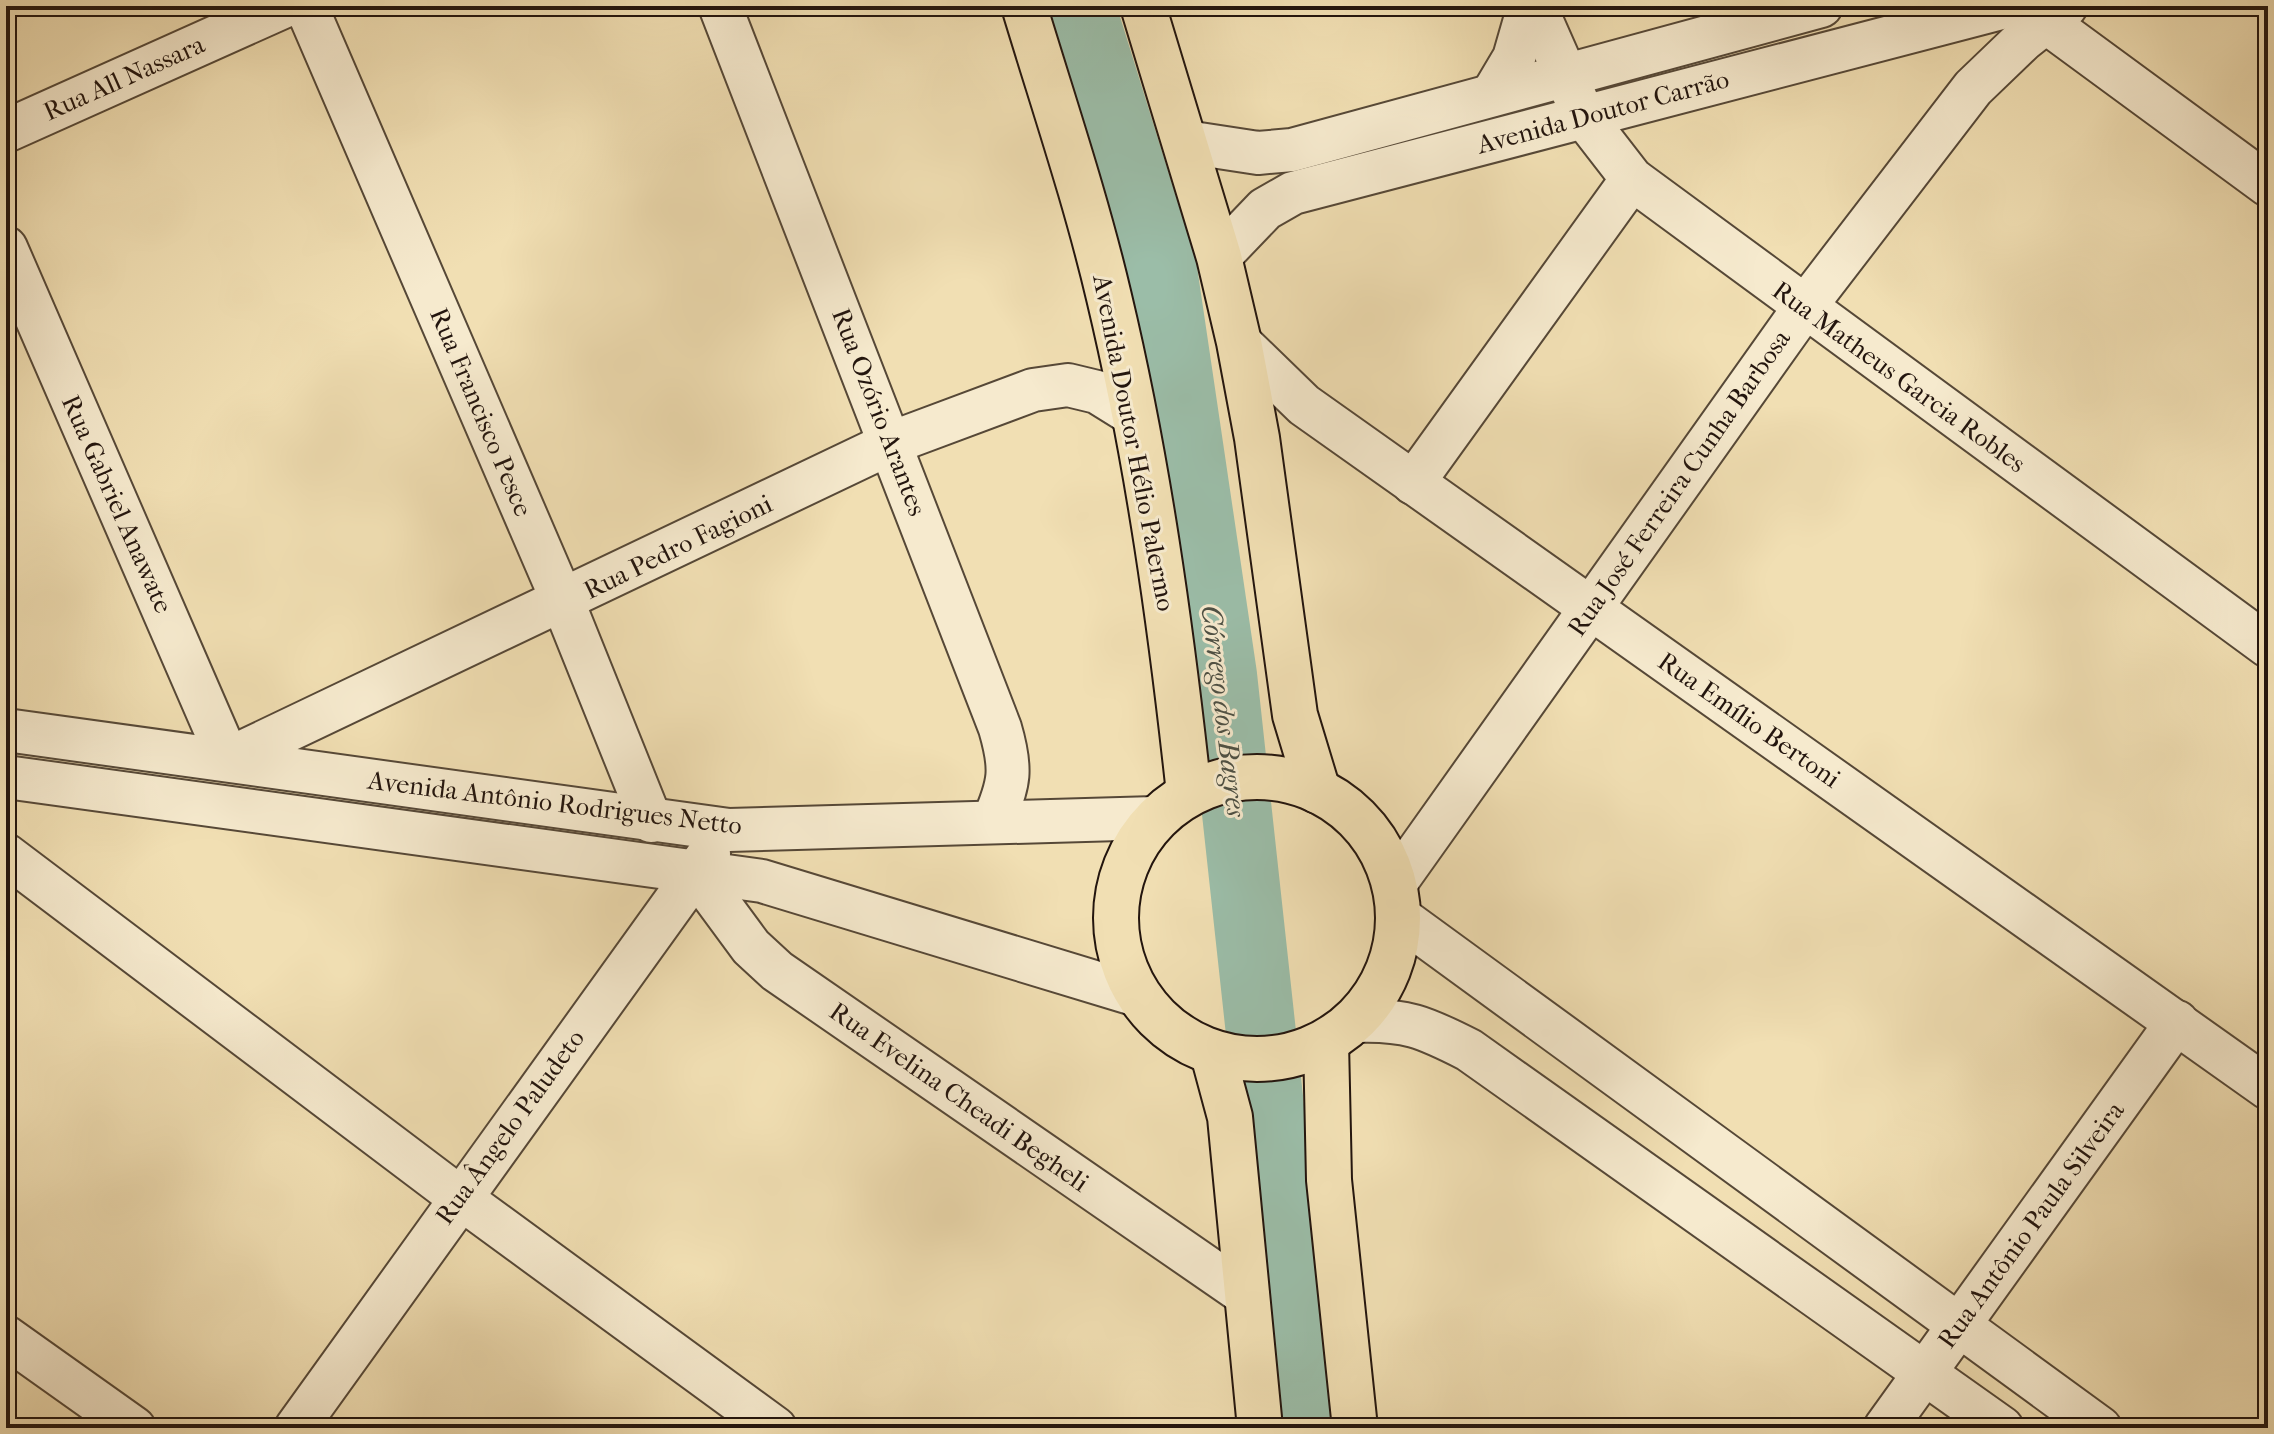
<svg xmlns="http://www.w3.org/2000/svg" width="2274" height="1434" font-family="'IM FELL French Canon',serif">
	<rect width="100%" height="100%" fill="#f1dfb3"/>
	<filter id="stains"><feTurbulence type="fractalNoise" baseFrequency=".0025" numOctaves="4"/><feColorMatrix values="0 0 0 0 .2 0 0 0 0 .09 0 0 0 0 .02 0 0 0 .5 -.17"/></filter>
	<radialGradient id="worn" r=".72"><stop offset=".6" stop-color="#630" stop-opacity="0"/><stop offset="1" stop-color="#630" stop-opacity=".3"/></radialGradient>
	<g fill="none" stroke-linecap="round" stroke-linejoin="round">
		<path stroke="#9bbda8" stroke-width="70" d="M1080 6 1162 269 1222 675 1304 1428"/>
		<g stroke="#564837" stroke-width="46">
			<g id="minor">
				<path d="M306 6 563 602 651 821"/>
				<path d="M720 6 1000 728C1012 769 1010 783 993 822"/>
				<path d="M1535 6 1584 117 1632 179 2268 646"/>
				<path d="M2046 22 2268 185"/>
				<path d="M1492 95 1514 58 1529 6"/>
				<path d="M6 131 285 6"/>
				<path d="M1186 142 1258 153 1292 150 1821 6"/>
				<path d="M6 248 228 759 891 443 1033 390 1068 385 1097 392 1134 415"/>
				<path d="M1219 257 1265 209 1293 193 2009 6"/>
				<path d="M1239 342 1304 405 2268 1088"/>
				<path d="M1413 483 1632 179"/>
				<path d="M6 730 729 830 1155 818"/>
				<path d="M6 777 762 881 1137 995"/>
				<path d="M6 855 459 1197 775 1428"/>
				<path d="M695 871 751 947 777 971 1248 1296"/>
				<path d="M1394 885 1804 308 1973 88 2023 40 2066 6"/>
				<path d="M1398 916 2100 1428"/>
				<path d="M1355 1021C1406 1019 1424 1027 1469 1050L2002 1428"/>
				<path d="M6 1337 134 1428"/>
				<path d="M296 1428 709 854"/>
				<path d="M1885 1428 2177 1022"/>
			</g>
		</g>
		<g stroke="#23150e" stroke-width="48">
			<g id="major">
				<path d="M1024 6C1053 102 1086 199 1109 297 1148 460 1171 627 1189 793"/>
				<path d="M1143 6 1219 257 1239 342 1257 438 1295 715 1318 791"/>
				<circle cx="1257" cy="918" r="141"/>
				<path d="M1326 1042 1329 1180 1355 1428"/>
				<path d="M1213 1054 1230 1117 1260 1428"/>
			</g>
		</g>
		<use href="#minor" stroke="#f6eace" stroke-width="42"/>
		<use href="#major" stroke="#f1dfb3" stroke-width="44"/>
	</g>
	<g text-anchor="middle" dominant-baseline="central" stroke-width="6" stroke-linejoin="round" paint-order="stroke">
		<g font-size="26" fill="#23150e" stroke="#f6eace">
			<text transform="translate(124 78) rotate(-24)">Rua All Nassara</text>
			<text transform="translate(1603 112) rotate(-15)">Avenida Doutor Carrão</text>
			<text transform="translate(1899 377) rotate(36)">Rua Matheus Garcia Robles</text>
			<text transform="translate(481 412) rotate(67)">Rua Francisco Pesce</text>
			<text transform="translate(879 412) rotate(69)">Rua Ozório Arantes</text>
			<text transform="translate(1134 443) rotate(79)">Avenida Doutor Hélio Palermo</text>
			<text transform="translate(1679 483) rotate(-55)">Rua José Ferreira Cunha Barbosa</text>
			<text transform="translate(117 504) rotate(66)">Rua Gabriel Anawate</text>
			<text transform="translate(678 547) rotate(-26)">Rua Pedro Fagioni</text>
			<text transform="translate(1749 720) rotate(35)">Rua Emílio Bertoni</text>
			<text transform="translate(555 803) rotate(7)">Avenida Antônio Rodrigues Netto</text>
			<text transform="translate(959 1097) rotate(35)">Rua Evelina Cheadi Begheli</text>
			<text transform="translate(510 1127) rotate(-54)">Rua Ângelo Paludeto</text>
			<text transform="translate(2031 1225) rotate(-54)">Rua Antônio Paula Silveira</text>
		</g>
		<g font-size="28" font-style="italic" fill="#4d5044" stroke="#f6eace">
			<text transform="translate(1224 711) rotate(83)">Córrego dos Bagres</text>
		</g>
	</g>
	<rect width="2274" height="1434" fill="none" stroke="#f1dfb3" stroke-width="32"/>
	<rect x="8" y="8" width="2258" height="1418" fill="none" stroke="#23150e" stroke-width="4"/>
	<rect x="16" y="16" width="2242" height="1402" fill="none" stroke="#23150e" stroke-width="2"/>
	<rect width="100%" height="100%" filter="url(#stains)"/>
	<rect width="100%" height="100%" fill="url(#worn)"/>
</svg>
